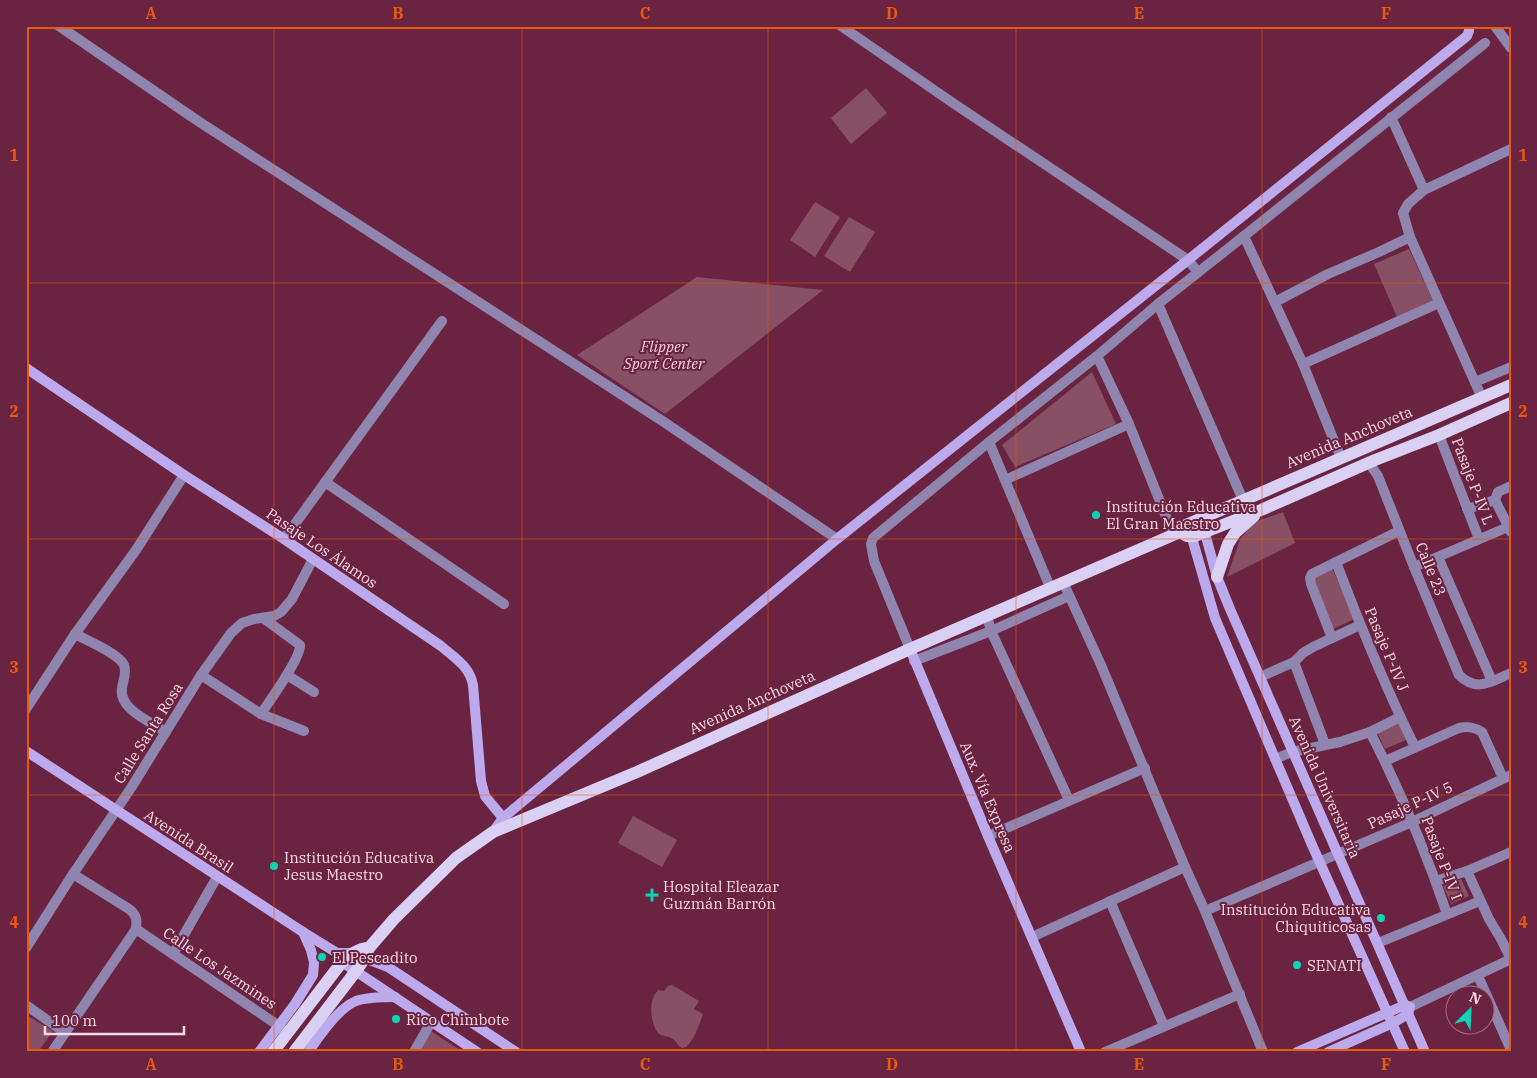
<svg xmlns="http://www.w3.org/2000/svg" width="1537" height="1078" font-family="'IBM Plex Serif',serif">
	<rect width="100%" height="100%" fill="#6a2442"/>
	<g fill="#885065">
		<path d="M866 88 887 113 851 144 831 118Z"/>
		<path d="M815 202 840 217 815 257 790 240Z"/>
		<path d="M849 217 875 232 850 272 824 256Z"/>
		<path d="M1409 249 1433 301 1397 317 1374 264Z"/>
		<path d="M697 277 823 290 665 414 577 355Z"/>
		<path d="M1092 372 1116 424 1015 467 1002 445Z"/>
		<path d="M1283 512 1295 543 1227 577 1240 539 1255 522Z"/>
		<path d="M1332 568 1354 619 1333 629 1311 578Z"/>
		<path d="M1397 721 1406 740 1385 749 1376 730Z"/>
		<path d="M633 816 677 840 662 867 618 843Z"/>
		<path d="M1461 879 1469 896 1451 904 1443 886Z"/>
		<path d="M672 985 699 1001 694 1009 703 1014C699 1025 695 1039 686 1047L682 1048C678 1046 677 1042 673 1039 669 1036 662 1037 658 1033 650 1022 648 1000 658 990L664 991 668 986Z"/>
		<path d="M26 1015 53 1031 38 1052H26Z"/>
		<path d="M429 1030 463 1052H418Z"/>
	</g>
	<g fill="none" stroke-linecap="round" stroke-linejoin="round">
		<g stroke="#9085af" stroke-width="10">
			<path d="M59 26 198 121 664 422 837 539"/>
			<path d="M841 26 953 103 1188 260 1198 272"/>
			<path d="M1495 26 1511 48"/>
			<path d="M1391 117 1424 190"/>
			<path d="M1244 236 1303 364 1341 458"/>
			<path d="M1275 302 1328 274 1379 252 1410 237"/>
			<path d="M1158 304 1243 500"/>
			<path d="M1097 356 1129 424 1173 534"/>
			<path d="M1303 364 1439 303"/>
			<path d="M1475 382 1511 367"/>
			<path d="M1482 398 1410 237 1403 213 1408 204 1424 190 1511 149"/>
			<path d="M1439 435 1479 539"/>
			<path d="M989 442 1050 587"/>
			<path d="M1369 463 1378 476 1414 567 1459 675C1477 693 1492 681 1511 673"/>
			<path d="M1005 480 1129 424"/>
			<path d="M325 482 504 604"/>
			<path d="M1495 500 1511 532"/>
			<path d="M1467 509 1495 500 1498 492 1511 486"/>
			<path d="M284 539 442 321"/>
			<path d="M1438 557 1492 681"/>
			<path d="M1336 562C1360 625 1385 687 1415 747"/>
			<path d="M1414 567 1508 527"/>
			<path d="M1063 582 1101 665 1185 867"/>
			<path d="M987 616 991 631 1069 800"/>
			<path d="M75 634C86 640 118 653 124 665 127 672 123 681 122 688 118 709 151 722 166 732"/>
			<path d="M1332 638 1311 584 1310 578 1312 574 1399 531"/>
			<path d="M910 649 874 561 871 544 873 538 989 442 1097 356 1158 304 1244 236 1485 43"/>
			<path d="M914 661 991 631 1069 596"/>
			<path d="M1294 662 1325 744"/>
			<path d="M201 675 261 714 304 731"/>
			<path d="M287 675 314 692"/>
			<path d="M1260 677 1294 662 1303 653 1313 647 1360 625"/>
			<path d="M26 709 75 634 136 550 184 475"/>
			<path d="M261 714C270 700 301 658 300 645L263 618"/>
			<path d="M1370 732C1400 790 1426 852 1447 914"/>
			<path d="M1275 759 1292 752 1340 742 1370 732 1400 717"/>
			<path d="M1385 761 1459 728C1468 726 1474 727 1482 732L1503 778"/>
			<path d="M988 836 1145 768"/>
			<path d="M1467 871 1489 919 1501 939 1511 959"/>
			<path d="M1436 881 1467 871 1511 852"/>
			<path d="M1110 901 1164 1026"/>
			<path d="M1205 911 1412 822 1511 775"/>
			<path d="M136 929 279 1026 285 1032"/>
			<path d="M1032 937 1185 867 1205 911 1263 1052"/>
			<path d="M1378 943 1480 901"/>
			<path d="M26 948 73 874 131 788 201 675 231 633 242 623 254 619 274 616 281 612 292 599 313 559"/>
			<path d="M173 954 217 877"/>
			<path d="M1478 976 1511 1050"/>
			<path d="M26 1005 64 1032"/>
			<path d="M1410 1007 1511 959"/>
			<path d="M52 1052 136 929C137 920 137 915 129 909L73 874"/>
			<path d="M414 1052 431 1022"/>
			<path d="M1105 1052 1240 994"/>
		</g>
		<g stroke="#bcaaed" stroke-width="10">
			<path d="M26 368 184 475 284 539 441 646C455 658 470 667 473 685L481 781 485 796 503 818"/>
			<path d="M1203 526 1217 577 1230 609 1425 1052"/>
			<path d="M1190 531 1215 618 1312 845 1405 1052"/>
			<path d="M910 649 988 836 1081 1052"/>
			<path d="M26 751 303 932 337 953H351L388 967 516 1052"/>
			<path d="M493 832 503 818 837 539 1188 260 1467 36 1469 31V26"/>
			<path d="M339 956 342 962 477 1052"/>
			<path d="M259 1052 295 1004 313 975 314 962 311 950 303 932"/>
			<path d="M308 1052C320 1036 337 1009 356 1001 367 997 383 997 395 997"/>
			<path d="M1297 1052 1405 1005 1410 1007 1408 1014 1393 1023 1328 1052"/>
		</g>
		<g stroke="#d9d0f3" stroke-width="12">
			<path d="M1180 532 1187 536H1195L1205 532 1261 510 1375 460 1439 435 1511 403"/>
			<path d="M1217 577 1228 544 1235 533 1254 516"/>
			<path d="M273 1052 342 962C350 955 358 948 369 948"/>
			<path d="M294 1052 356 971 365 958 369 948 394 919 456 858 493 832 637 772 910 649 1180 532 1186 525 1511 385"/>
		</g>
	</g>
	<path fill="none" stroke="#e8590c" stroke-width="1" stroke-opacity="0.55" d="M274 26V1052M522 26V1052M768 26V1052M1016 26V1052M1262 26V1052M26 283H1511M26 539H1511M26 795H1511"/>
	<g fill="#0bd5b5" stroke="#6a2442" stroke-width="2">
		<circle cx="1096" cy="515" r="5"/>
		<circle cx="274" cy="866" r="5"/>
		<path d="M649.5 887.5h5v5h5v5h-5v5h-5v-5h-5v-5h5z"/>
		<circle cx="1381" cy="918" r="5"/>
		<circle cx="322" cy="957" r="5"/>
		<circle cx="1297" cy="965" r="5"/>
		<circle cx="396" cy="1019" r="5"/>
	</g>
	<g text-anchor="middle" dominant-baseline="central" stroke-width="4" stroke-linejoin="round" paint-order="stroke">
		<g font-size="15" font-style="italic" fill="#f5d0dc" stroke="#6a2442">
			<text x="664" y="346">Flipper<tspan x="664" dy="17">Sport Center</tspan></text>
		</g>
		<g font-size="15" fill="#fbd8e4" stroke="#6a2442">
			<text transform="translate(1349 437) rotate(-23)">Avenida Anchoveta</text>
			<text transform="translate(1473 481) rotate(69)">Pasaje P-IV L</text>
			<text transform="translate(322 548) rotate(34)">Pasaje Los Álamos</text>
			<text transform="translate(1431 569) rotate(68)">Calle 23</text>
			<text transform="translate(1387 649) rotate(67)">Pasaje P-IV J</text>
			<text transform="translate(752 702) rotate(-24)">Avenida Anchoveta</text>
			<text transform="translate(148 733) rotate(-58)">Calle Santa Rosa</text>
			<text transform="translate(1325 787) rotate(66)">Avenida Universitaria</text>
			<text transform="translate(988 797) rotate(67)">Aux. Vía Expresa</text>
			<text transform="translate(1410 805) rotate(-25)">Pasaje P-IV 5</text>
			<text transform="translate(189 841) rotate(33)">Avenida Brasil</text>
			<text transform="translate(1442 858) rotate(69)">Pasaje P-IV I</text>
			<text transform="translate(220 968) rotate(34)">Calle Los Jazmines</text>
		</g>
		<g font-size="15" fill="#fbd8e4" stroke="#6a2442" text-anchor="start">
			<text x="1106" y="506">Institución Educativa<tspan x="1106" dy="17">El Gran Maestro</tspan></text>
			<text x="284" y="857">Institución Educativa<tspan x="284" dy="17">Jesus Maestro</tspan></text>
			<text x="663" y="886">Hospital Eleazar<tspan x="663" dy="17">Guzmán Barrón</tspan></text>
			<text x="1371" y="909" text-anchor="end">Institución Educativa<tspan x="1371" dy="17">Chiquiticosas</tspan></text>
			<text x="332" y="957">El Pescadito</text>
			<text x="1307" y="965">SENATI</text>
			<text x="406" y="1019">Rico Chimbote</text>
		</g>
	</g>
	<rect width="1537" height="1078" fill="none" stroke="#6a2442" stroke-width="55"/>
	<g transform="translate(1470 1010) rotate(24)"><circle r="24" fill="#6a2442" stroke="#a46c83"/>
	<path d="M0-4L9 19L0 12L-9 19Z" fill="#0bd5b5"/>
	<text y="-8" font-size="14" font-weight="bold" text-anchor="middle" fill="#fbd8e4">N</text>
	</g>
	<path d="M45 1026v8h139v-8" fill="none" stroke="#fbd8e4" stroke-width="2.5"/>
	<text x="52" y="1026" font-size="15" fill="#fbd8e4" stroke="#6a2442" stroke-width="4" paint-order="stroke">100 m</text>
	<rect x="28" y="28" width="1482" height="1022" fill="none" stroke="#e8590c" stroke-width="2"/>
	<g font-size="16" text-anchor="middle" font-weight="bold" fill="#e8590c">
		<text x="151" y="19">A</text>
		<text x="398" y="19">B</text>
		<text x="645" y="19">C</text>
		<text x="892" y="19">D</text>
		<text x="1139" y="19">E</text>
		<text x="1386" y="19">F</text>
		<text x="14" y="161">1</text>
		<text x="1523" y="161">1</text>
		<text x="14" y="417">2</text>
		<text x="1523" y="417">2</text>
		<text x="14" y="673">3</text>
		<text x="1523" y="673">3</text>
		<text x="14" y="928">4</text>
		<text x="1523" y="928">4</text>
		<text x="151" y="1070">A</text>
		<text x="398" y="1070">B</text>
		<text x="645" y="1070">C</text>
		<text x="892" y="1070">D</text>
		<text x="1139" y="1070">E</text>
		<text x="1386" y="1070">F</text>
	</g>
</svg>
